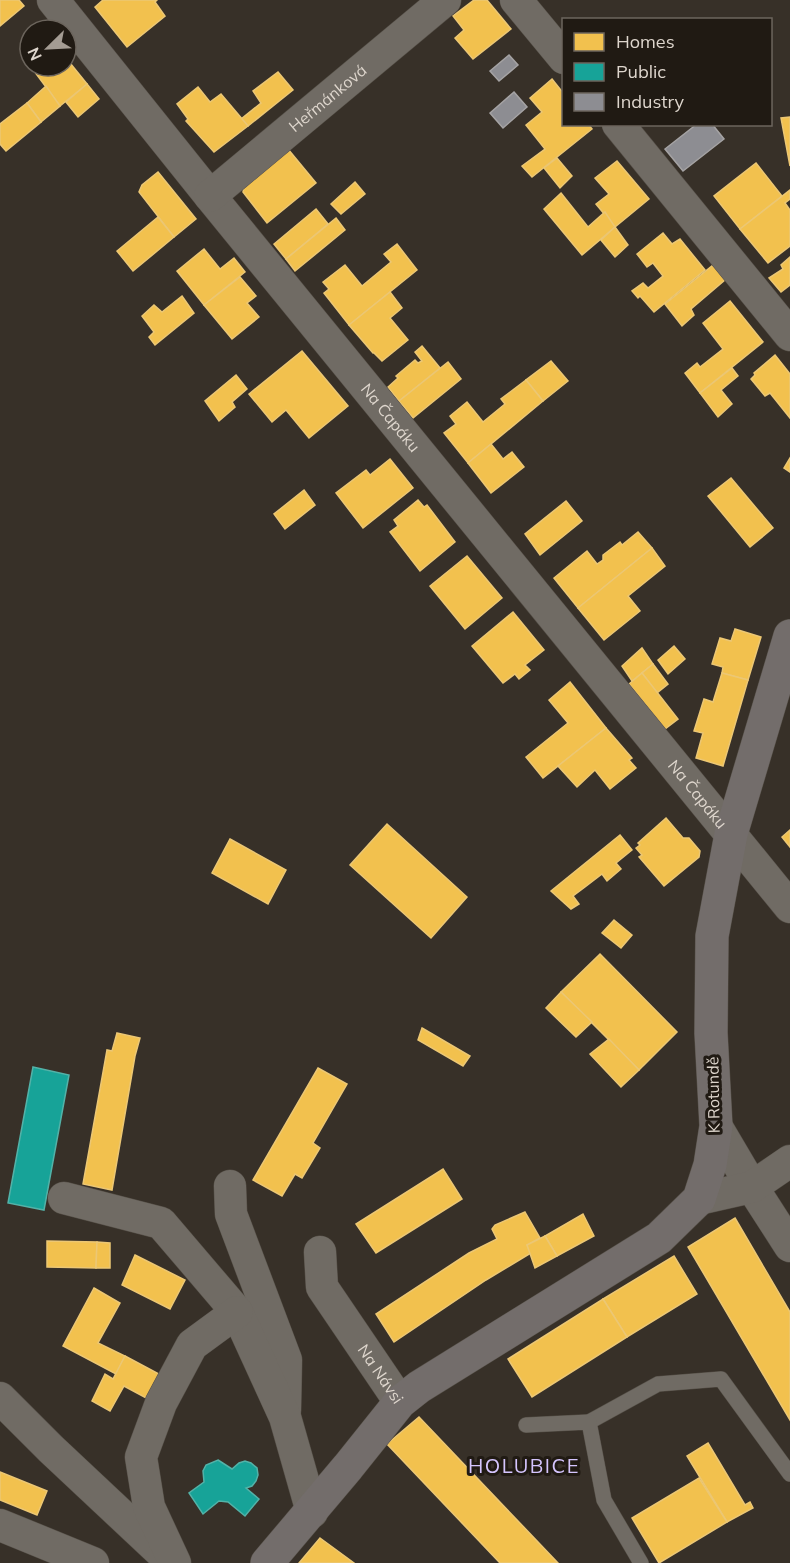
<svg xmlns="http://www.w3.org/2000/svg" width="790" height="1563" font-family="Mulish,sans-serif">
	<rect width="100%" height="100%" fill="#373028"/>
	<g fill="#f2c14e" stroke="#ecc774" stroke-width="1.5">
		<path d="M0 0H19L24 6 0 26Z"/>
		<path d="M103 0H157L155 2 165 16 127 47 95 7Z"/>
		<path d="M474 0H487L511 29 473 59 455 38 464 30 453 16Z"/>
		<path d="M66 58 87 84 60 106 34 71 41 66H66Z"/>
		<path d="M278 72 293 90 248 126 241 119 261 103 253 91Z"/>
		<path d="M552 79 564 94V124H588L592 129 532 177 522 166 545 149 526 125 542 112 530 98Z"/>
		<path d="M87 84 99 99 78 117 66 102Z"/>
		<path d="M46 86 60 106 41 122 27 103Z"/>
		<path d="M198 87 210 102 221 94 248 126 214 152 186 121 188 119 177 104Z"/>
		<path d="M27 103 41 122 6 151 0 144V124Z"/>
		<path d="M790 117V166L781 118Z"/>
		<path d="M283 143 316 183 267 223 243 192 244 186Z"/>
		<path d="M557 158 572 176 560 188 544 168Z"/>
		<path d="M617 161 649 199 615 227 596 204 609 194 595 178Z"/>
		<path d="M756 163 782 196 740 229 714 196Z"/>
		<path d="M158 172 196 219 174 237 139 192 142 185Z"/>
		<path d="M355 182 365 194 341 214 331 204Z"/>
		<path d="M790 190V199L785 203 790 210V246L768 263 740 229Z"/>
		<path d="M561 193 588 227 605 212 615 227 582 255 544 209Z"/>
		<path d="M316 209 328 224 286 259 274 244Z"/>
		<path d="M158 217 174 237 133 271 117 251Z"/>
		<path d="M336 218 345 230 295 271 286 259Z"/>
		<path d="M615 227 628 245 615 257 601 240Z"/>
		<path d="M663 233 672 244 680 239 705 270 654 312 640 296 638 298 632 291 643 283 648 288 663 276 653 263 647 267 637 254Z"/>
		<path d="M397 244 417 270 349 325 324 293 329 289 323 282 345 265 362 286 391 262 384 254Z"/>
		<path d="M204 249 220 269 234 258 245 272 204 305 177 271Z"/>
		<path d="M790 257V285L781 292 769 278 783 269 781 265Z"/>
		<path d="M713 265 725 280 691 309 694 315 682 326 665 304Z"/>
		<path d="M240 277 256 296 247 303 259 317 232 339 204 305Z"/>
		<path d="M390 292 402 308 390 318 408 340 382 361 374 353H373L349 325Z"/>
		<path d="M182 296 194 313 155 345 149 337 154 332 142 316 154 305 162 312Z"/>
		<path d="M730 301 763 342 700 393 685 373 697 363 700 367 723 349 703 323Z"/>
		<path d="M422 346 440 368 399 401 388 387 398 378 396 376 415 360 418 363 422 361 415 352Z"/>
		<path d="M302 351 348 406 309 438 286 410 272 422 249 394Z"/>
		<path d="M775 355 790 374V418L770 393 765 396 751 379 755 375 754 373Z"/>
		<path d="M551 361 568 381 543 401 526 380Z"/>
		<path d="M448 362 461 379 413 418 399 401Z"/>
		<path d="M732 368 738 376 721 390 732 404 718 417 700 393Z"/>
		<path d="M236 375 247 389 232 402 235 407 219 421 205 401Z"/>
		<path d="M526 380 543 401 468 463 444 433 456 424 450 416 467 402 483 422 505 404 501 399Z"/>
		<path d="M491 444 503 459 512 452 524 467 491 493 468 463Z"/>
		<path d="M790 458V472L784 468Z"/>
		<path d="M390 459 413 488 363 528 336 493 366 470 370 475Z"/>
		<path d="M731 478 773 528 750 547 708 496Z"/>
		<path d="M304 490 315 505 285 529 274 514Z"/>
		<path d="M418 500 424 507 427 505 455 542 420 571 390 532 398 526 394 520Z"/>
		<path d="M566 501 582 521 540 555 525 534Z"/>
		<path d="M638 532 652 548 578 608 554 578 587 551 597 564 603 560V555L620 542 622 545Z"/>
		<path d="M652 548 665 566 628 596 640 611 604 640 578 608Z"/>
		<path d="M467 556 502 598 465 629 430 586Z"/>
		<path d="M513 612 544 650 525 665 530 670 519 679 515 674 503 683 472 646Z"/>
		<path d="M735 629 761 637 748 680 722 673 723 667 712 664 720 638 731 641Z"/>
		<path d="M674 646 685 659 668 674 658 660Z"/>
		<path d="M642 648 653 664 632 681 622 666Z"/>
		<path d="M653 664 668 684 657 693 642 673Z"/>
		<path d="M642 673 678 719 665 729 629 684Z"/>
		<path d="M722 673 748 680 723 766 696 758 703 733 694 731 704 699 713 702Z"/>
		<path d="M570 682 606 728 543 778 526 757 568 723 549 700Z"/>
		<path d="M606 728 632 758 629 760 636 768 610 789 595 770 577 787 558 766Z"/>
		<path d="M666 818 683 838H689L700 851 699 857 664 886 639 857 642 855 636 848 640 845 638 843Z"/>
		<path d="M387 824 467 897 431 938 350 865Z"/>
		<path d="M790 830V847L782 837Z"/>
		<path d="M620 835 632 850 616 863 621 869 607 881 602 874 585 887 573 896 579 904 571 909 551 891Z"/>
		<path d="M230 839 286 870 268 904 212 873Z"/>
		<path d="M614 920 632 935 621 948 602 933Z"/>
		<path d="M600 954 677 1032 639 1070 561 992Z"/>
		<path d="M561 992 592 1022 576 1037 546 1008Z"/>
		<path d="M422 1028 470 1056 463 1066 418 1040Z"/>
		<path d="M117 1033 140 1038 135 1056 112 1190 83 1184 107 1050 112 1051Z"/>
		<path d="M609 1039 639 1070 621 1087 590 1054Z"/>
		<path d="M318 1068 347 1084 313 1143 320 1148 302 1178 295 1174 282 1196 253 1180Z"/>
		<path d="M443 1169 462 1199 376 1253 356 1224Z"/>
		<path d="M525 1212 540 1238 527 1245 531 1253 486 1280 394 1342 376 1314 469 1253 497 1239 492 1229 495 1225Z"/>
		<path d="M583 1214 594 1236 557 1256 545 1236Z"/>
		<path d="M735 1218 790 1312V1420L688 1247Z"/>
		<path d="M545 1236 557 1256 535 1268 527 1245Z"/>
		<path d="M47 1241 97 1242 96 1268 47 1267Z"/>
		<path d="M97 1242 110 1243V1268H96Z"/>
		<path d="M135 1255 185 1280 170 1309 122 1285Z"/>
		<path d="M674 1256 697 1294 627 1337 603 1299Z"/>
		<path d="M94 1288 120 1303 98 1343 125 1356 116 1374 63 1346Z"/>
		<path d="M603 1299 627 1337 532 1397 508 1359Z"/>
		<path d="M125 1356 159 1374 148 1399 124 1386 110 1411 92 1401 105 1374 113 1379Z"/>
		<path d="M419 1417 558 1563H500L387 1444Z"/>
		<path d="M708 1443 745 1505 750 1502 753 1508 727 1522 687 1456Z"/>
		<path d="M0 1472 47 1491 37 1515 0 1500Z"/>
		<path d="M699 1478 727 1522 659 1563 632 1518Z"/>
		<path d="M320 1538 354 1563H299Z"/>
	</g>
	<g fill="#17a398" stroke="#53b2a8" stroke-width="1.5">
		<path d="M33 1067 69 1075 44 1210 8 1203Z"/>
		<path d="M218 1460 232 1469 239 1463 245 1461 251 1463 257 1468 258 1475 256 1481 252 1486 246 1488 259 1499 245 1516 228 1502 219 1501 203 1514 189 1493 204 1482 203 1471 206 1465Z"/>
	</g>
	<g fill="#8d8d92" stroke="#a5a3a4" stroke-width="1.5">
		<path d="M509 55 518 65 499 81 490 71Z"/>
		<path d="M514 92 527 107 503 128 490 113Z"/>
		<path d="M697 124H712L724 139 683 171 665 149Z"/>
	</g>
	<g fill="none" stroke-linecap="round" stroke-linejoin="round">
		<g stroke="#544e46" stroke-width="16">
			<g id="lane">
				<path d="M589 1422 658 1384 721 1379 790 1474"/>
				<path d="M526 1425 589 1422 604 1500 641 1563"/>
			</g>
		</g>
		<g stroke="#544e46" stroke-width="33">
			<g id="street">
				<path id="s1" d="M53 0 210 196 790 907"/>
				<path d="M516 0 564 58"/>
				<path d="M618 124 790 335"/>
				<path id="s2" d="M210 196 445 0"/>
				<path d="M716 1126 752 1187 790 1246"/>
				<path d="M230 1186 231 1214 286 1360 285 1410"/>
				<path d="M64 1198 161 1223 237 1312 285 1417 312 1512"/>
				<path d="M699 1199 752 1187 790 1161"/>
				<path id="s3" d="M320 1252 322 1287 400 1402"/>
				<path d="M0 1398 51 1449 164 1555"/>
				<path d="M0 1525 93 1563"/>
				<path d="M175 1563 149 1507 141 1457 161 1403 192 1345 237 1312"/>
			</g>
		</g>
		<g stroke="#544e46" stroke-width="34">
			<path id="secondary" d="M267 1563 348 1467 400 1402 419 1387 659 1238 699 1199 710 1165 716 1126 711 1033 712 936 731 834 790 636"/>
		</g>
		<use href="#lane" stroke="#706b64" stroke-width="15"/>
		<use href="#street" stroke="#706b64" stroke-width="32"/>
		<use href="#secondary" stroke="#736d6b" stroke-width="33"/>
	</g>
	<g text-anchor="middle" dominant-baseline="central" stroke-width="6" stroke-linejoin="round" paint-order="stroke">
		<g font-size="16" fill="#ded6cd" stroke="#201a13">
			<text stroke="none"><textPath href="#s2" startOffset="153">Heřmánková</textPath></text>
			<text stroke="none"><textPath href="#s1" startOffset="537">Na Čapáku</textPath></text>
			<text stroke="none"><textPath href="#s1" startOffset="1023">Na Čapáku</textPath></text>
			<text transform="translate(713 1095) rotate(-91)">K Rotundě</text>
			<text stroke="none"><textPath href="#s3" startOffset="140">Na Návsi</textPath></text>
		</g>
		<g font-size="20" letter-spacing="1.5" fill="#d5c5fe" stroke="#201a13">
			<text x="524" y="1465">HOLUBICE</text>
		</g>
	</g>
	<rect x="562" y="18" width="210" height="108" fill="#201a13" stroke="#6c655d" stroke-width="1.5"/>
	<rect x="574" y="33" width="30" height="18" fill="#f2c14e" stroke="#6c655d" stroke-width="1.5"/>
	<text x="616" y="48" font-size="18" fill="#ded6cd">Homes</text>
	<rect x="574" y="63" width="30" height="18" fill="#17a398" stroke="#6c655d" stroke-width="1.5"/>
	<text x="616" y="78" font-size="18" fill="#ded6cd">Public</text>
	<rect x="574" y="93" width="30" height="18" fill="#8d8d92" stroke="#6c655d" stroke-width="1.5"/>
	<text x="616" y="108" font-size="18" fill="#ded6cd">Industry</text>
	<g transform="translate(48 48) rotate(246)"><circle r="28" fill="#201a13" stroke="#6c655d" stroke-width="1.5"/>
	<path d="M0-4.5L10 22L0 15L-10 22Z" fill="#a49c93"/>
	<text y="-9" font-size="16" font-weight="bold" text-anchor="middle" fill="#ded6cd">N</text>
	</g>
</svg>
